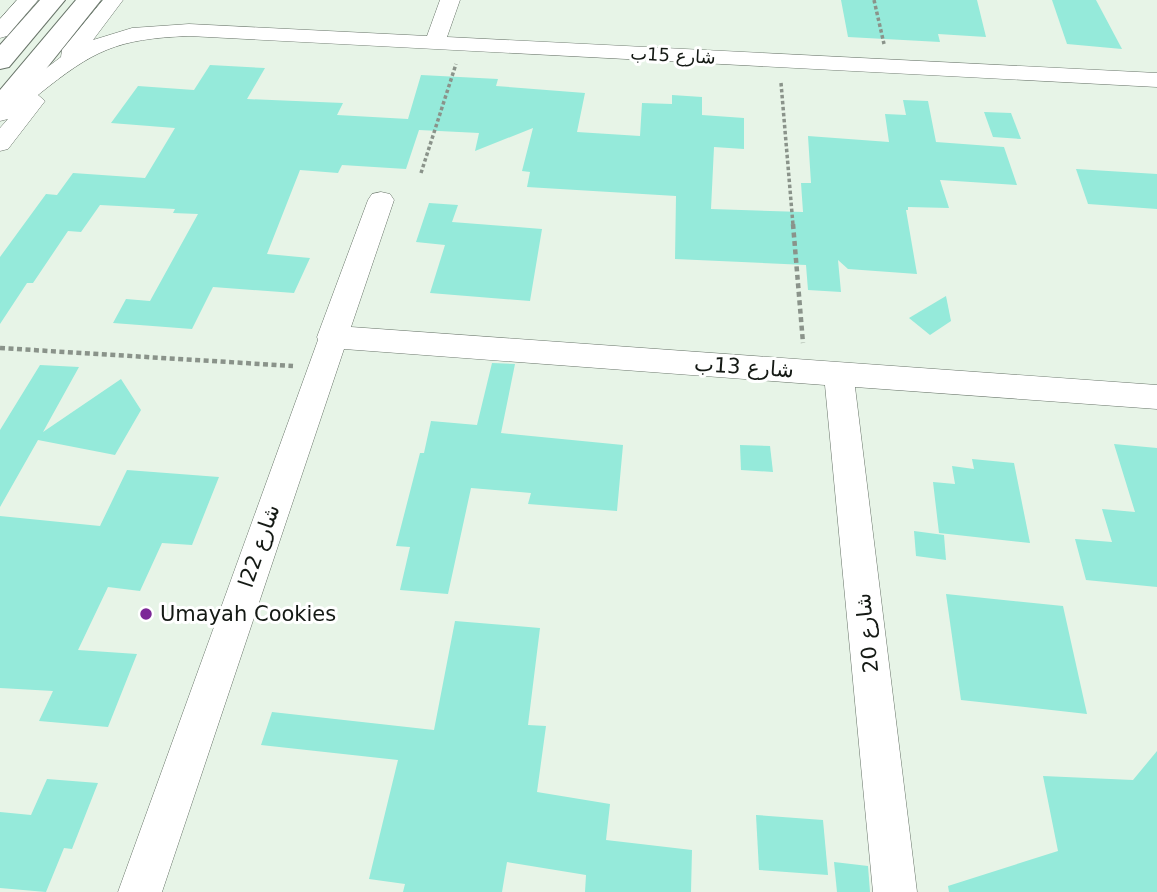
<svg xmlns="http://www.w3.org/2000/svg" width="1157" height="892" font-family="'DejaVu Sans',Cairo,sans-serif">
	<rect width="100%" height="100%" fill="#e7f4e7"/>
	<g fill="#95eada">
		<path d="M841 0H977L986 37 938 34 940 42 848 37Z"/>
		<path d="M1052 0H1096L1122 49 1067 44Z"/>
		<path d="M210 65 265 68 247 99 343 103 337 115 408 119 421 75 498 79 496 86 585 93 577 132 640 136 642 103 672 104V95L702 97V115L744 118V149L714 147 711 209 803 212 801 183H811L808 136 889 142 885 114 906 115 903 100 928 101 936 142 1004 147 1017 185 940 180 949 208 908 207V210H906L917 274 848 269 838 260 841 292 808 290 806 265 675 259 676 196 527 187 530 172 522 171 533 128 475 151 479 133 419 130 406 169 342 165 338 173 300 170 267 254 310 258 294 293 213 287 192 329 113 323 126 299 150 301 198 214 173 213 175 209 100 205 81 232 68 231 33 283H27L0 324V257L46 194 57 195 73 173 145 178 175 128 111 123 138 86 194 90Z"/>
		<path d="M984 112 1011 113 1021 139 993 137Z"/>
		<path d="M1076 169 1157 174V209L1088 204Z"/>
		<path d="M429 203 458 205 452 222 542 229 530 301 430 293 445 245 416 242Z"/>
		<path d="M946 296 951 321 930 335 909 318Z"/>
		<path d="M492 363 515 364 501 433 623 445 617 511 528 504 531 493 471 488 448 594 400 590 410 547 396 546 420 453H424L431 421 477 425Z"/>
		<path d="M40 365 79 367 43 432 121 379 141 410 115 455 38 440 0 507V430Z"/>
		<path d="M1114 444 1157 448V587L1086 580 1075 539 1112 542 1102 509 1135 512Z"/>
		<path d="M740 445 770 446 773 472 741 470Z"/>
		<path d="M972 459 1014 463 1030 543 939 533 933 482 955 484 952 466 974 469Z"/>
		<path d="M127 470 219 477 192 545 162 543 140 591 108 587 78 650 137 654 108 727 39 721 53 691 0 688V516L100 526Z"/>
		<path d="M914 531 944 535 946 560 916 556Z"/>
		<path d="M946 594 1063 606 1087 714 961 700Z"/>
		<path d="M455 621 540 628 528 725 546 726 537 792 610 804 606 840 692 850 691 892H585L586 875 507 862 502 892H403L405 884 369 879 398 760 261 745 272 712 434 730Z"/>
		<path d="M1157 751V892H949L948 886 1058 851 1043 776 1133 780Z"/>
		<path d="M47 779 98 783 72 849 64 848 46 892 0 888V812L31 815Z"/>
		<path d="M756 815 823 820 828 875 759 870Z"/>
		<path d="M834 862 868 866 870 892H837Z"/>
	</g>
	<g fill="none" stroke-linecap="round" stroke-linejoin="round">
		<g stroke="#677368" stroke-width="1">
			<g id="minor">
				<path d="M17 0H38L7 36 0 38V19Z"/>
				<path d="M103 0H123L93 40 132 28 189 24 427 36 440 0H460L447 37 1157 73V87L189 36C116 39 94 50 38 95L45 101 8 149 0 151V128L8 119 0 121V103L61 57 62 50Z"/>
				<path d="M381 192 390 194 394 200 351 327 1157 385V409L855 387 917 892H873L825 385 344 349 162 892H118L318 340 317 337 368 200 372 194Z"/>
			</g>
		</g>
		<g stroke="#677368" stroke-width="2">
			<g id="tertiary">
				<path d="M40 0H65L9 67 0 69V45Z"/>
				<path d="M76 0H101L10 114 0 116V90Z"/>
			</g>
		</g>
		<g stroke="#8a938a" stroke-width="3.5" stroke-dasharray="3.5 2.5" stroke-linecap="butt">
			<path d="M874 0 884 44"/>
			<path d="M781 83 793 225"/>
			<path d="M421 173 456 64"/>
		</g>
		<g stroke="#8a938a" stroke-width="4.5" stroke-dasharray="5 3.5" stroke-linecap="butt">
			<path d="M793 224 803 343"/>
			<path d="M0 348 293 366"/>
		</g>
		<use href="#minor" fill="#fff" fill-rule="evenodd"/>
		<use href="#tertiary" fill="#fff" fill-rule="evenodd"/>
	</g>
	<circle fill="#7c2797" stroke="#fff" stroke-width="2.5" cx="146" cy="614" r="7"/>
	<g text-anchor="middle" dominant-baseline="central" stroke-width="6" stroke-linejoin="round" paint-order="stroke">
		<g font-size="18" fill="#141914" stroke="#fff">
			<text transform="translate(673 55) rotate(3)">شارع 15ب</text>
		</g>
		<g font-size="21" fill="#141914" stroke="#fff">
			<text transform="translate(744 367) rotate(4)">شارع 13ب</text>
			<text transform="translate(259 546) rotate(-71)">شارع 22ا</text>
			<text transform="translate(867 633) rotate(-96)">شارع 20</text>
		</g>
		<g font-size="21" fill="#141914" stroke="#fff" text-anchor="start">
			<text x="160" y="614">Umayah Cookies</text>
		</g>
	</g>
</svg>
